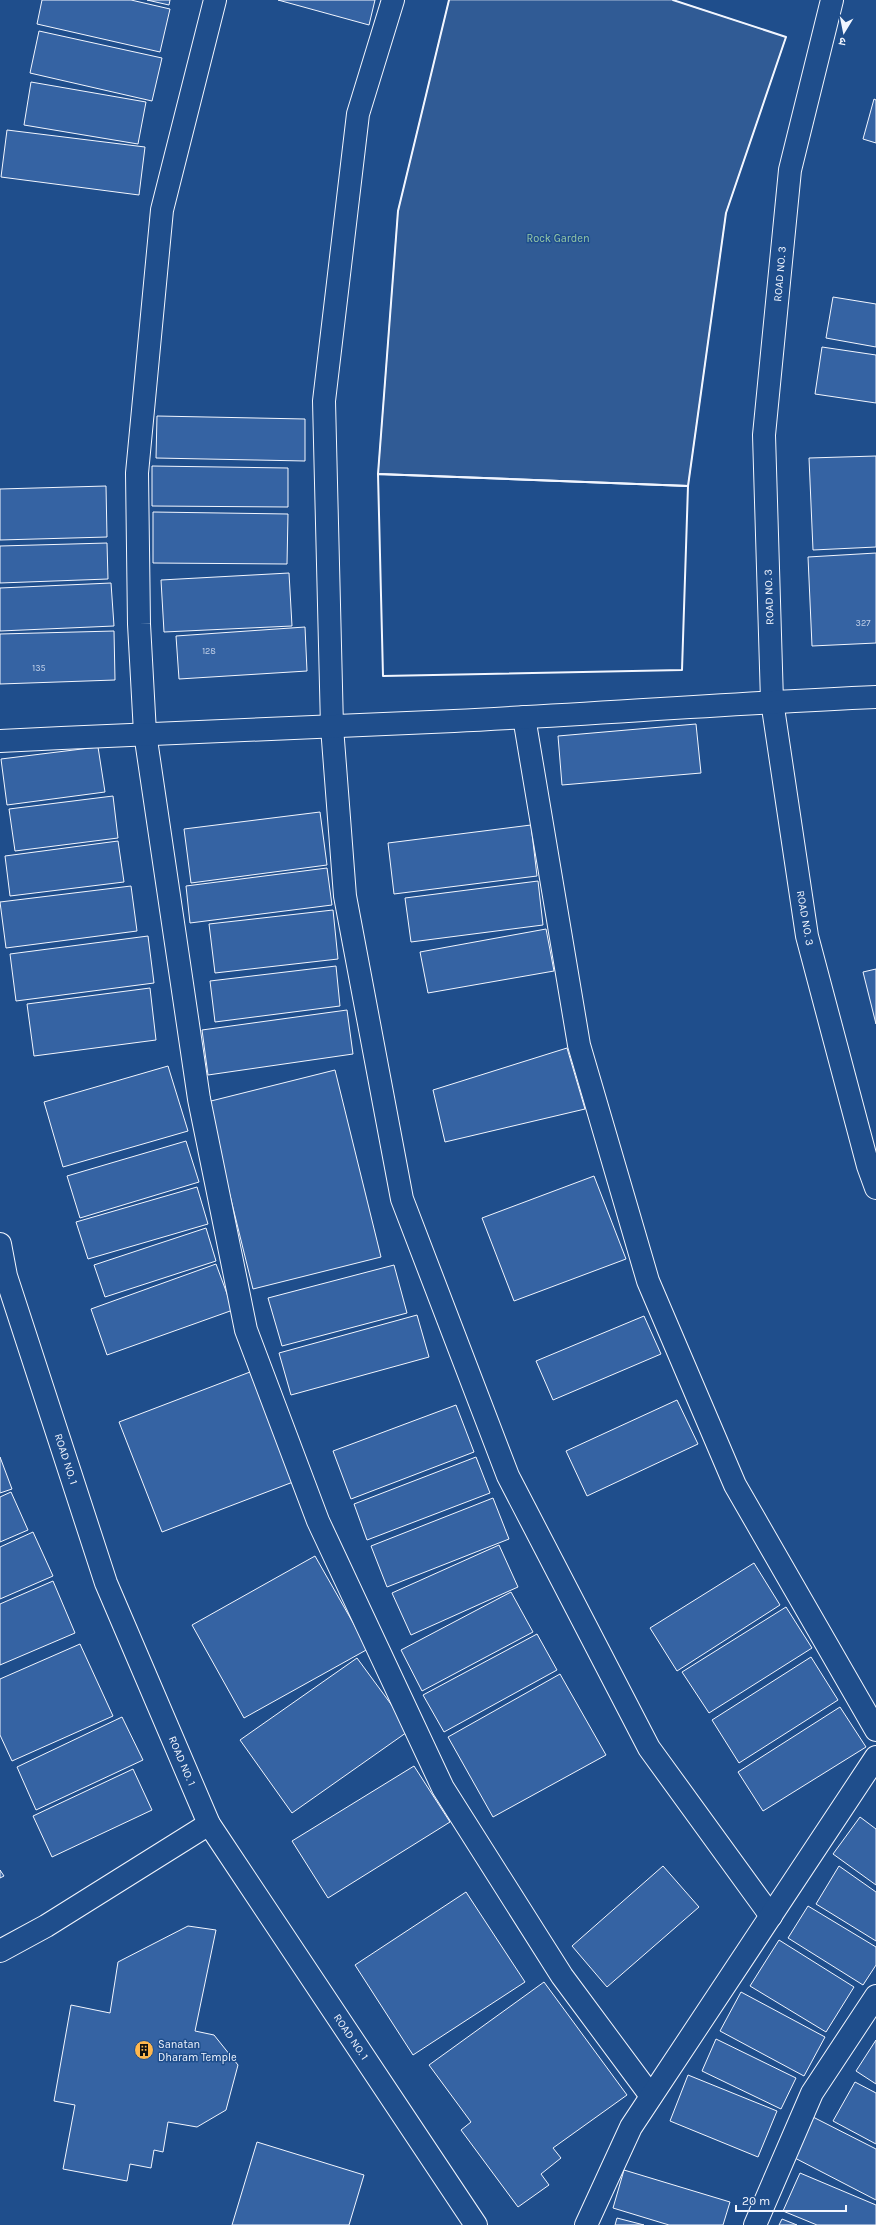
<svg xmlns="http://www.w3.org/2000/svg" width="876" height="2225" font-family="Karla,'Noto Sans Devanagari',sans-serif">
	<rect width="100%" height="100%" fill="#1f4e8c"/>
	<path fill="#305b95" stroke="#a8bbd7" d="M449 0H673L786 37 726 213 688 486 378 474 398 211Z"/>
	<g fill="#3563a3" stroke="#f2f6ff">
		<path d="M42 0H131L170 9 160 52 37 24Z"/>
		<path d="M147 0H170L169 5Z"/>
		<path d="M278 0H375L369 25Z"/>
		<path d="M39 31 162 58 152 101 30 73Z"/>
		<path d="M31 82 146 102 138 144 24 125Z"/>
		<path d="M874 99 876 100V143L863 139Z"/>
		<path d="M7 130 145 147 139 195 1 177Z"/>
		<path d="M833 297 876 304V347L826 338Z"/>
		<path d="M822 347 876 355V403L815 394Z"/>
		<path d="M157 416 305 419V461L156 458Z"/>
		<path d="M876 456V547L813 550 809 458Z"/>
		<path d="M152 466 288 468V507L152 506Z"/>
		<path d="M106 486 107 537 0 540V489Z"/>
		<path d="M153 512 288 514 287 564 153 563Z"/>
		<path d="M107 543 108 579 0 583V546Z"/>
		<path d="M876 553V643L812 646 808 557Z"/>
		<path d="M289 573 292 626 164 632 161 580Z"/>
		<path d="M111 583 114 626 0 631V588Z"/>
		<path d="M305 627 307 671 179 679 176 636Z"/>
		<path d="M114 631 115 680 0 684V634Z"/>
		<path d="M696 724 701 773 562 785 558 736Z"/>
		<path d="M98 747 105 792 7 805 1 759Z"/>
		<path d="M113 796 118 838 15 851 9 809Z"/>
		<path d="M320 812 327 865 191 883 184 829Z"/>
		<path d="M531 825 537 876 394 894 388 843Z"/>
		<path d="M118 841 124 882 10 896 5 856Z"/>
		<path d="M327 868 332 905 190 923 186 886Z"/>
		<path d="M538 881 543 925 411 942 405 898Z"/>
		<path d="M131 886 137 931 6 948 0 902Z"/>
		<path d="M333 910 338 959 215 973 209 924Z"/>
		<path d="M546 929 554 971 428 993 420 952Z"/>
		<path d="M148 936 154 983 16 1001 10 954Z"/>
		<path d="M336 966 340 1006 215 1022 210 981Z"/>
		<path d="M876 969V1024L863 972Z"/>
		<path d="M150 988 156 1040 34 1056 27 1004Z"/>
		<path d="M347 1010 353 1054 208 1075 202 1030Z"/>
		<path d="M567 1048 585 1109 445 1142 433 1090Z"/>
		<path d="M168 1066 188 1131 63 1167 44 1102Z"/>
		<path d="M335 1070 381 1257 253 1289 207 1102Z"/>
		<path d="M186 1141 199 1182 80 1218 67 1176Z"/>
		<path d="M594 1176 626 1259 514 1301 482 1218Z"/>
		<path d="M197 1187 208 1224 88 1259 76 1222Z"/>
		<path d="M206 1228 216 1261 105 1297 94 1265Z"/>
		<path d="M216 1264 233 1310 107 1355 91 1309Z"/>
		<path d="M394 1265 407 1313 282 1346 268 1298Z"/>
		<path d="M417 1315 429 1357 291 1395 279 1353Z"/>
		<path d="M644 1316 661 1354 553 1400 536 1361Z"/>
		<path d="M250 1372 293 1482 162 1532 119 1422Z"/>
		<path d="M677 1400 698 1444 587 1496 566 1451Z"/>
		<path d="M456 1405 474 1452 351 1499 333 1451Z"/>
		<path d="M0 1457 12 1489 0 1493Z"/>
		<path d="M476 1457 490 1493 367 1540 354 1504Z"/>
		<path d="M11 1492 28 1530 0 1542V1497Z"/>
		<path d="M493 1498 509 1539 387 1587 371 1546Z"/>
		<path d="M33 1532 53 1576 0 1599V1547Z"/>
		<path d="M499 1545 518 1587 411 1635 392 1593Z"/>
		<path d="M315 1556 368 1649 244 1718 192 1625Z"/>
		<path d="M754 1563 780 1605 677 1671 650 1628Z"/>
		<path d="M53 1581 75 1633 0 1665V1604Z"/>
		<path d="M511 1592 533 1632 422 1691 401 1650Z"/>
		<path d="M786 1607 812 1648 709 1713 682 1672Z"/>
		<path d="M537 1634 557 1670 444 1732 423 1695Z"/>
		<path d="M80 1644 113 1716 12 1761 0 1735V1679Z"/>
		<path d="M811 1657 838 1700 739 1763 712 1720Z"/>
		<path d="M357 1658 410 1730 292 1813 240 1740Z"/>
		<path d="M560 1674 606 1755 493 1817 448 1737Z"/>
		<path d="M840 1707 866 1747 763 1811 738 1772Z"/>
		<path d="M122 1717 143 1760 36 1810 17 1767Z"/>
		<path d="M414 1766 450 1822 328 1898 292 1841Z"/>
		<path d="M133 1769 152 1810 52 1857 33 1816Z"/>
		<path d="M860 1817 876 1829V1885L833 1854Z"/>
		<path d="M663 1866 699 1907 607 1987 572 1946Z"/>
		<path d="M839 1866 876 1892V1941L816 1904Z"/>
		<path d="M0 1870 4 1876 0 1878Z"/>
		<path d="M466 1892 525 1982 413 2055 355 1965Z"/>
		<path d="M808 1906 876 1947V1965L863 1985 788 1938Z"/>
		<path d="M188 1926 216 1930 195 2031 214 2035 238 2065 226 2110 197 2127 168 2122 163 2152 154 2150 151 2168 130 2164 127 2181 63 2169 75 2105 54 2101 71 2005 110 2013 118 1962Z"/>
		<path d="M779 1940 854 1987 826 2032 750 1986Z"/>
		<path d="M544 1982 627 2095 553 2148 561 2158 541 2174 549 2185 518 2207 461 2130 471 2122 429 2065Z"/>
		<path d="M741 1992 825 2037 804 2076 720 2031Z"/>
		<path d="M716 2039 796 2078 781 2109 702 2071Z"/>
		<path d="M876 2040V2084L856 2071Z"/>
		<path d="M688 2075 777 2111 758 2157 670 2121Z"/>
		<path d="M855 2082 876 2093V2144L833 2121Z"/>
		<path d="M811 2116 876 2149V2200L791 2156Z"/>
		<path d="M257 2142 364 2175 349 2225H232Z"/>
		<path d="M624 2170 730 2202 723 2225H669L613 2208Z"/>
		<path d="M800 2173 876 2205V2225H817L783 2211Z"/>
		<path d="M617 2218 644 2225H615Z"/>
		<path d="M782 2219 797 2225H779Z"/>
	</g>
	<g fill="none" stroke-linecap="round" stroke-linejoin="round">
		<g stroke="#f2f6ff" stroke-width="24">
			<g id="minor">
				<path d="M215 0 162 210 137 473 139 624 145 733 199 1099 246 1330 318 1521 443 1788 562 1976 651 2096"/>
				<path d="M393 0 358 114 324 401 332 727 345 896 402 1199 508 1476 649 1748 771 1916"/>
				<path d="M832 0 790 170 764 435 772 701 807 936 868 1166 876 1188"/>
				<path d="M524 717 579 1045 648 1281 735 1485 876 1730"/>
				<path d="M0 741C151 733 302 729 454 721 594 714 735 703 876 697"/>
				<path d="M0 1951 46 1926 209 1824"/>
				<path d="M755 2225 812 2093 876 1996"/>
			</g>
		</g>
		<g stroke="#f2f6ff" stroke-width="24">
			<g id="tertiary">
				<path d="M0 1244 6 1276 106 1583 209 1824 476 2225"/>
				<path d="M586 2225 631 2127 876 1757"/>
			</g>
		</g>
		<use href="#minor" stroke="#1f4e8c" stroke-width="22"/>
		<use href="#tertiary" stroke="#1f4e8c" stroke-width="22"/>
		<g stroke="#f2f6ff" stroke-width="2">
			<path d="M449 0 398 211 378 474 688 486 726 213 786 37 673 0"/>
			<path d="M378 474 688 486 682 670 383 676Z"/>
		</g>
	</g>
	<defs>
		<g id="building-disc" transform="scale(1)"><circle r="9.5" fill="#ffb74d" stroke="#1f4e8c"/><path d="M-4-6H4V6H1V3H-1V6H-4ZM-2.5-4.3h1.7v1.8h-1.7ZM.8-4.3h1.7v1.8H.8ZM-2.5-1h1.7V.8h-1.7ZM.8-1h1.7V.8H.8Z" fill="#111"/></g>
	</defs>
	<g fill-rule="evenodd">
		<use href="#building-disc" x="144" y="2050"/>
	</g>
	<g text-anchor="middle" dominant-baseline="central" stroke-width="3" stroke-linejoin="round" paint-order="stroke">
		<g font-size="9" fill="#c3d1e8">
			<text x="863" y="623">327</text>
			<text x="209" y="651">128</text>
			<text x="39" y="668">135</text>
		</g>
		<g font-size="11" fill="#97c8a6" stroke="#1f4e8c">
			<text x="558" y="238">Rock Garden</text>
		</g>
		<g font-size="11" fill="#f2f6ff" stroke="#1f4e8c">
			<text transform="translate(780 274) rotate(-85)">ROAD NO. 3</text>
			<text transform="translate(769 597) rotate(-92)">ROAD NO. 3</text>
			<text transform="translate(805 918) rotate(80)">ROAD NO. 3</text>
			<text transform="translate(66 1459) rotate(72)">ROAD NO. 1</text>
			<text transform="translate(182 1761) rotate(67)">ROAD NO. 1</text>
			<text transform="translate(351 2037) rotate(56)">ROAD NO. 1</text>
		</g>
		<g font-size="11" fill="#f2f6ff" stroke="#1f4e8c" text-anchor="start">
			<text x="158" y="2044">Sanatan<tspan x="158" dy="13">Dharam Temple</tspan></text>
		</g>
	</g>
	<g transform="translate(844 32) rotate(190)" stroke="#1f4e8c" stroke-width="3" paint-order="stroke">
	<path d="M0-3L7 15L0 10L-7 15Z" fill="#f2f6ff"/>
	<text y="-6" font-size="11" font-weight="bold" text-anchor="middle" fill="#f2f6ff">उ</text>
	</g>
	<path d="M736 2205v6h110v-6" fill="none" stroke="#f2f6ff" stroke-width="2"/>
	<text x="742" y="2205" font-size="12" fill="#f2f6ff" stroke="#1f4e8c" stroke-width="3" paint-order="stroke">20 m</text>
</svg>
